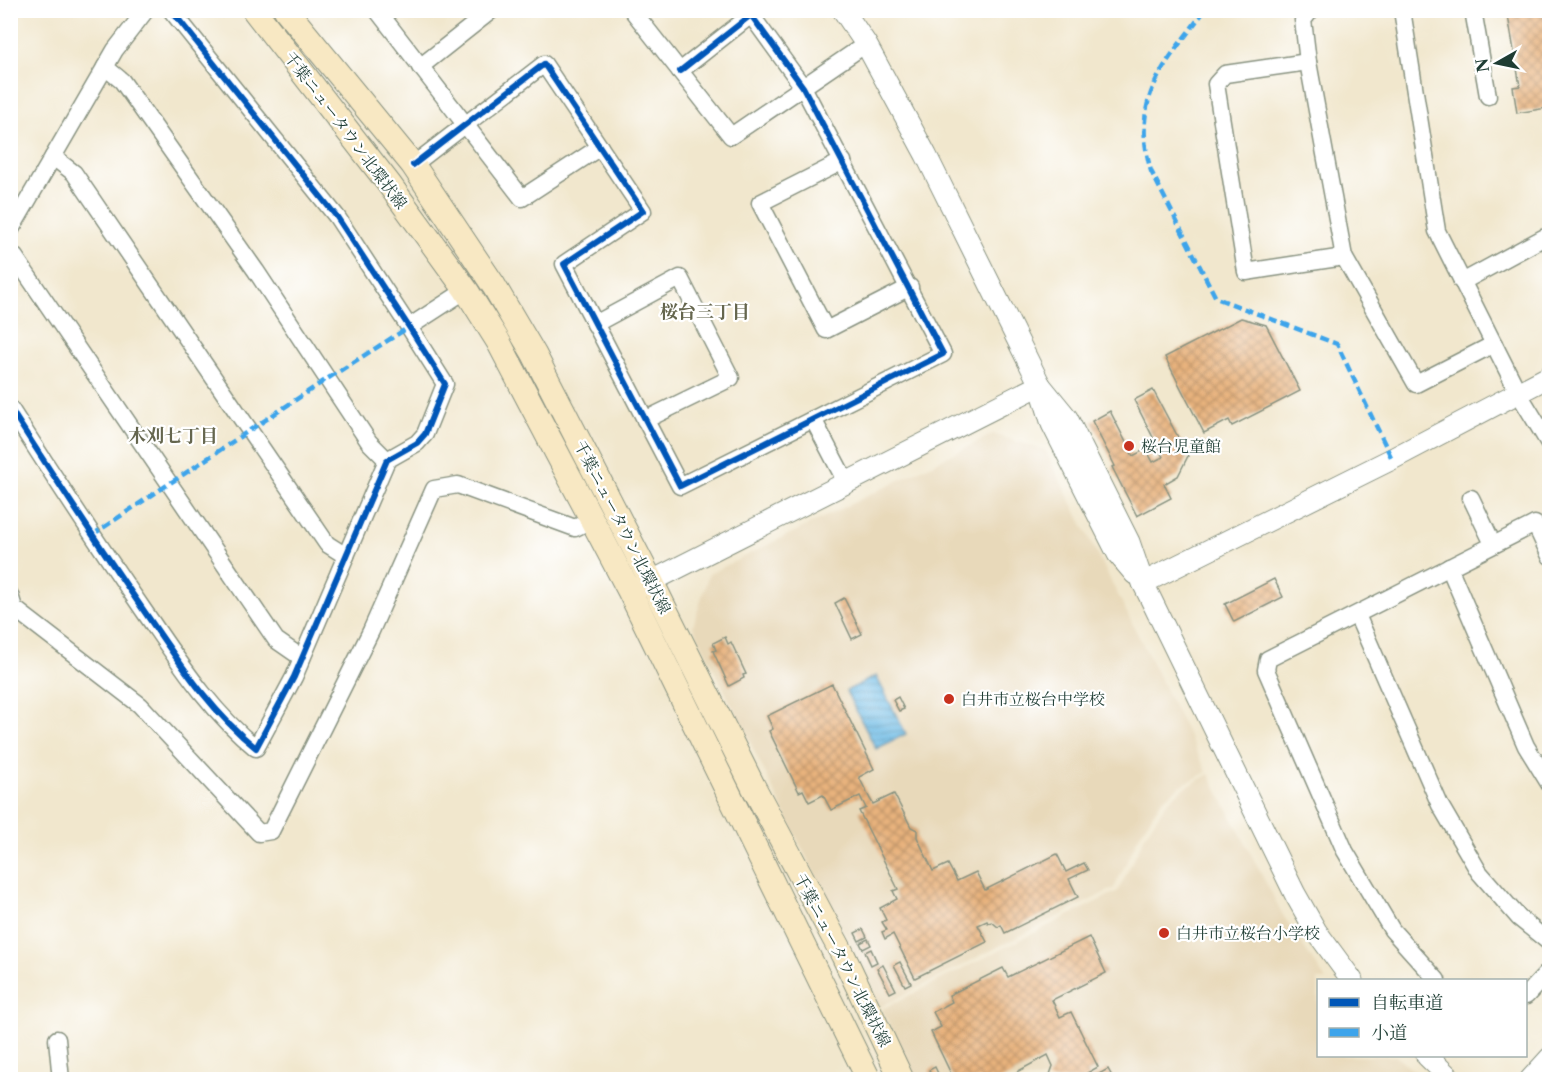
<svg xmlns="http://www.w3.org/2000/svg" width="1560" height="1090" font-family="'Libre Caslon Text','Noto Serif JP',serif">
	<defs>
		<pattern id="water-rules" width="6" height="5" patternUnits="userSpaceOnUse" patternTransform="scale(1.5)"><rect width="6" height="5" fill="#6ab9e4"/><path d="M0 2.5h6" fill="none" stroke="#5798ba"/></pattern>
		<pattern id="building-cross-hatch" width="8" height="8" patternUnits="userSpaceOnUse" patternTransform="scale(1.5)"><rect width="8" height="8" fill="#e8b27d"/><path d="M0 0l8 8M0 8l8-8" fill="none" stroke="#bb9267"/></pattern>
	</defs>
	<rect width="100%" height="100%" fill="#fff"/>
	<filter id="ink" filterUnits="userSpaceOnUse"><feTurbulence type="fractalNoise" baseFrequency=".0167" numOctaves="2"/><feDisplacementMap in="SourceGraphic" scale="12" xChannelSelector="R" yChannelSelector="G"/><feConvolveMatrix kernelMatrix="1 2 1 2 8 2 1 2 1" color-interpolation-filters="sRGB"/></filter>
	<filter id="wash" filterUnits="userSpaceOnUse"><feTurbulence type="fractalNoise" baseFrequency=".008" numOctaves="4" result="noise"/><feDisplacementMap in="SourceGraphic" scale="24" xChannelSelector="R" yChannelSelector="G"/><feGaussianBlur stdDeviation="1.35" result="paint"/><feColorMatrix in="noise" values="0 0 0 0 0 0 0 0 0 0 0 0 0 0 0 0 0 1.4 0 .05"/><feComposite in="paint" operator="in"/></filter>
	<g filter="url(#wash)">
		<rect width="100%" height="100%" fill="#f1e7cd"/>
		<g fill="#e8d9ba">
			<path d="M993 434 1045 450 1207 772 1180 786 1162 800 1141 832 1114 888 880 1007 693 626 709 574Z"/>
			<path d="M1209 774 1284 917 1326 980H1318V1056H1396L1423 1079H915L882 1009 1118 891 1145 836 1166 804 1181 790Z"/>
		</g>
		<path fill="url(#water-rules)" stroke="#447b8c" stroke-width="1.5" d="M876 676 906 734 876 749 846 691Z"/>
		<g id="blocks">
			<g fill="url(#building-cross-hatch)">
				<path d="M1507 10H1544L1550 42V98L1545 99 1547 108 1517 113 1513 87 1520 86Z"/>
				<path d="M1241 318 1266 325 1300 391 1232 426 1229 420 1204 433 1165 357Z"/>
				<path d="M1153 390 1188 456 1178 476 1164 484 1171 498 1137 516 1112 467 1115 466 1092 421 1110 411 1133 456 1146 449 1153 462 1163 457 1134 400Z"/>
				<path d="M1274 579 1283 597 1234 622 1225 604Z"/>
				<path d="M844 598 862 634 852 639 835 603Z"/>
				<path d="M725 637 728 644 731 642 746 674 743 675 744 678 729 686 713 651 716 650 713 643Z"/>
				<path d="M832 684 874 769 859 777 870 799 873 804 894 794 911 827 917 830V837L933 871 948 864 957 881 976 872 985 890 1057 854 1066 872 1084 863 1088 870 1069 879 1078 897 1005 933 1001 925 998 927 992 922 988 923 987 921 978 925 987 942 915 978 893 934 885 939 882 932 887 930 882 922 886 920 880 908 897 899 893 891 898 889 859 811 866 808 860 796 831 810 823 795 809 802 803 790 799 792 769 731 773 729 767 716Z"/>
				<path d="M898 697 904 709 899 711 893 700Z"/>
				<path d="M863 929 867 937 859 941 855 933Z"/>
				<path d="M1089 937 1106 973 1052 1000 1060 1017 1071 1012 1098 1067 1087 1073 1090 1079 1108 1069 1114 1080H1048L1053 1066 1048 1055 1002 1080H954L931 1032 941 1027 933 1012 952 1002 949 995 1003 968 1008 977Z"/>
				<path d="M868 939 871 945 863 949 860 943Z"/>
				<path d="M871 949 877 962 871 965 865 952Z"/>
				<path d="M900 962 911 983 905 986 894 965Z"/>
				<path d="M883 965 896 990 890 993 877 968Z"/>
				<path d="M935 1067 941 1080H933L929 1070Z"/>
			</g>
		</g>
	</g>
	<g filter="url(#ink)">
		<use href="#blocks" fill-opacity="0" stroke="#889280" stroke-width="1.5"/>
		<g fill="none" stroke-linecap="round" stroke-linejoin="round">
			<g stroke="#889280" stroke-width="19">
				<g id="minor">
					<path d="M377 10 522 198 600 147"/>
					<path d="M632 10 731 136 866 44"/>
					<path d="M1311 10 1303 20 1308 62 1344 257 1416 384 1494 344"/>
					<path d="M1402 10 1437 231 1519 394 1550 445"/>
					<path d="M1473 10 1488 96"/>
					<path d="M1308 62 1225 74 1216 84 1246 272 1344 257"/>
					<path d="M105 67 122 81 256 271 369 442 387 460"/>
					<path d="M420 67 492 10"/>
					<path d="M53 157 74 173 327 544 346 556"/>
					<path d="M843 161 760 203 826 330 910 287"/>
					<path d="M413 165 544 64 643 211 564 264 680 486 943 354 803 87 751 15 680 71"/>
					<path d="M10 231 115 50 146 10"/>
					<path d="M10 254 15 257 276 640 302 658"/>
					<path d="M1462 282 1543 238 1550 245"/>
					<path d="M595 324 680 278 731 378 645 420"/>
					<path d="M409 327 466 290"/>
					<path d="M10 408C54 477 98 544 144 611 178 660 209 710 256 748L294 677 387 460 417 443 425 434 445 384 409 327 337 217 171 10"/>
					<path d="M813 419 847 484"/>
					<path d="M1471 498 1493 544"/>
					<path d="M1449 567 1526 746 1550 785"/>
					<path d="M10 595 14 608 140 705 259 833 271 831 371 631 434 489 458 485 575 528 591 520"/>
					<path d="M1357 615 1440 805 1479 872 1519 918 1550 943"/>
					<path d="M1437 980 1392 930 1345 851 1266 670 1268 659 1535 524 1550 556"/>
					<path d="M1526 996 1550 970"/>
					<path d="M57 1039 61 1080"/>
				</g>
			</g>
			<g stroke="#889280" stroke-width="23">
				<g id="tertiary">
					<path d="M843 10 866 44 926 155 1040 385 1052 424 1118 554 1135 574"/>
					<path d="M1040 385 1067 418 1129 542 1143 583 1295 894 1316 931 1352 980"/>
					<path d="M1143 583 1392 459 1550 376"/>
					<path d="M636 589 1040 385"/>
					<path d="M1427 1056 1452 1080"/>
					<path d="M1530 1080 1550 1058"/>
				</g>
			</g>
			<g stroke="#889280" stroke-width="26">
				<g id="secondary">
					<path d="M254 10 389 184 466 290 498 341 630 592 869 1080"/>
					<path d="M286 10 413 165 494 286 534 354 651 581 753 786 843 955 902 1080"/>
				</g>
			</g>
			<use href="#minor" stroke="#fff" stroke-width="16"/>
			<use href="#tertiary" stroke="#fff" stroke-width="21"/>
			<use href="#secondary" stroke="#f8e8c3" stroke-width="24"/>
			<g stroke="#3da4eb" stroke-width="4.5" stroke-dasharray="9 4.5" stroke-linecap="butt">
				<path d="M1205 10C1164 65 1130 98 1151 171L1216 298 1337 344 1392 459"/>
				<path d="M92 535 327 379 409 327"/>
			</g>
			<g stroke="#fff" stroke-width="10">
				<g id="cycleway">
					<path d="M413 165 544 64 643 211 564 264 680 486 943 354 803 87 751 15 680 71"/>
					<path d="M10 408C54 477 98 544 144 611 178 660 209 710 256 748L294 677 387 460 417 443 425 434 445 384 409 327 337 217 171 10"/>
				</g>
			</g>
			<use href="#cycleway" stroke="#0057b8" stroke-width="6"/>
		</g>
	</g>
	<g fill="#c8321e" stroke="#fff" stroke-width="2">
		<circle cx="1129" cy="446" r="6"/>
		<circle cx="949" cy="699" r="6"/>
		<circle cx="1164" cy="933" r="6"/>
	</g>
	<g text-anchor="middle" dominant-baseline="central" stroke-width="4.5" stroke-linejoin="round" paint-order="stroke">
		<g font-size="16" fill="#1f3d34" stroke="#fff">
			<text transform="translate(346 130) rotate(53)">千葉ニュータウン北環状線</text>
			<text transform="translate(623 527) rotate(63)">千葉ニュータウン北環状線</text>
			<text transform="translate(843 960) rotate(63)">千葉ニュータウン北環状線</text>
		</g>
		<g font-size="16" fill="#1f3d34" stroke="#fff" text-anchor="start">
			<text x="1141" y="446">桜台児童館</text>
			<text x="961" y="699">白井市立桜台中学校</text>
			<text x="1176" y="933">白井市立桜台小学校</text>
		</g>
		<g font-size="18" font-weight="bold" fill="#65664e" stroke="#fff">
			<text x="705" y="312">桜台三丁目</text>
			<text x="173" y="436">木刈七丁目</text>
		</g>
	</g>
	<rect width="1560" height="1090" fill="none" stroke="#fff" stroke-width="36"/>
	<rect x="1317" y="979" width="210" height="78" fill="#ffffff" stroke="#a5b1ae" stroke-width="1.5"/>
	<rect x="1329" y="998" width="30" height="9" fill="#0057b8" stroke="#a5b1ae" stroke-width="1.5"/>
	<text x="1371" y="1009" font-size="18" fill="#1f3d34">自転車道</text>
	<rect x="1329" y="1028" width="30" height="9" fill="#3da4eb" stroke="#a5b1ae" stroke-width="1.5"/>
	<text x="1371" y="1039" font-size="18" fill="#1f3d34">小道</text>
	<g transform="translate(1497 63) rotate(261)" stroke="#ffffff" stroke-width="4.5" paint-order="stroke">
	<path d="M0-4.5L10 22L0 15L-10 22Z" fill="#1f3d34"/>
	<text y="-9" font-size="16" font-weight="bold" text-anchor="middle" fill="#1f3d34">N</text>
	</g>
</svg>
